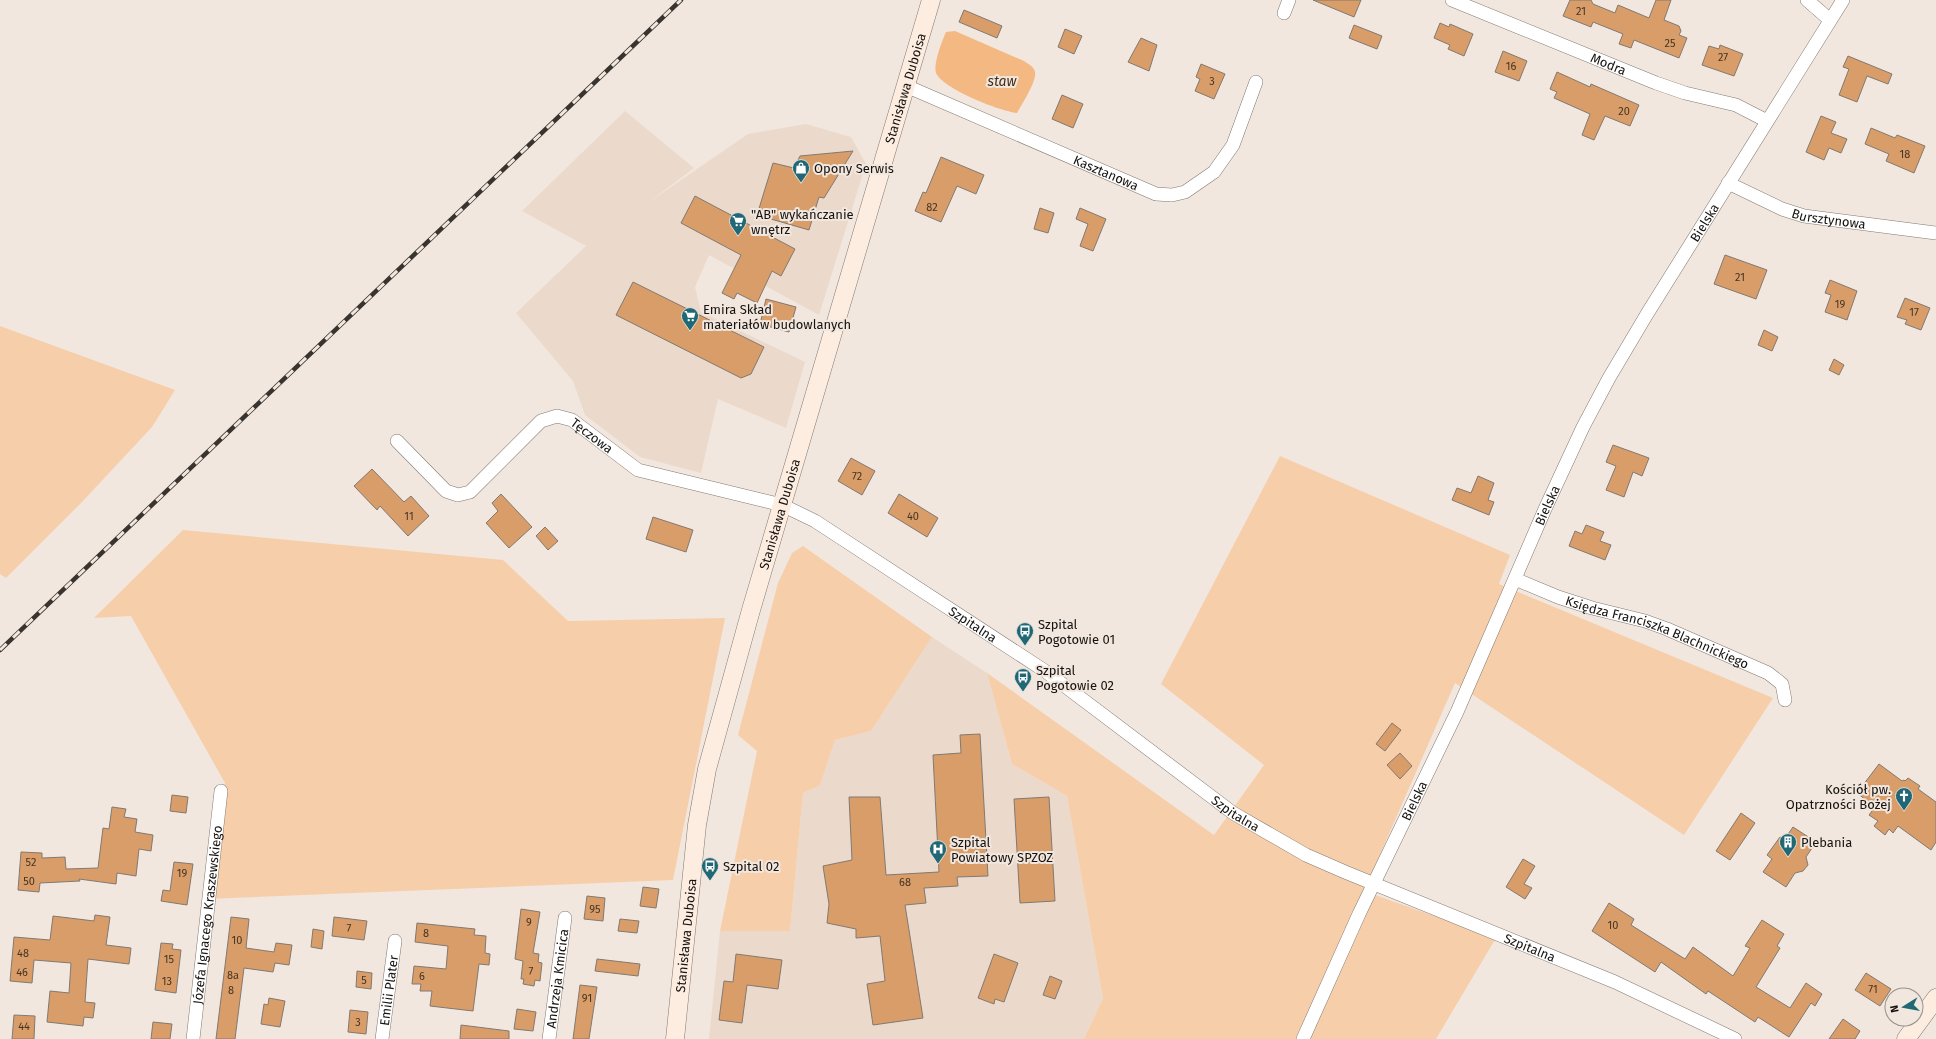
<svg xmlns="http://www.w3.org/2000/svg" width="1936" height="1039" font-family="'Fira Sans',sans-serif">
	<rect width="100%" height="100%" fill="#f1e7de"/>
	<g fill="#ebdacc">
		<path d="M625 111 694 168 649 202 748 134 806 124 851 137 866 164 819 315 709 255 695 287 701 312 805 362 786 428 718 399 701 473 640 457 585 415 573 381 516 313 586 246 522 211Z"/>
		<path d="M932 637 987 673 1012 764 1067 796 1103 998 1084 1039H709L720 931H790L803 793 820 784 835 740 871 731Z"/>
	</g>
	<g fill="#f7ceaa">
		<path d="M0 326 175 390 152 427 81 503 6 578 0 574Z"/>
		<path d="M1280 456 1510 555 1499 584 1773 698 1684 835 1455 683 1364 891 1496 938 1436 1039H1084L1103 998 1067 796 1012 764 987 673 1214 835 1264 765 1161 684Z"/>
		<path d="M183 530 503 560 568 621 725 618 673 880 207 899 225 783 131 616 94 618Z"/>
		<path d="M803 546 932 637 871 731 835 740 820 785 803 793 790 931H720L757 751 738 735 778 583 792 553Z"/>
	</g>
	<path fill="#f4b882" d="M955 31 1024 61C1028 64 1034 66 1035 72 1037 81 1022 104 1017 113 1000 111 943 89 936 73 933 64 942 41 946 32Z"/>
	<g fill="#d89d68" stroke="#827971">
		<path d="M1313 0H1361L1354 17Z"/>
		<path d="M1570 0H1591L1593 4 1615 13 1618 5 1649 18 1656 0H1671L1664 20 1679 26 1681 31 1679 35 1687 38 1679 58 1634 40 1631 48 1619 44 1623 34 1593 22 1591 27 1563 16Z"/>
		<path d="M964 10 1002 26 997 38 959 22Z"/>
		<path d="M1440 23 1449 27 1450 24 1473 34 1464 56 1448 49 1450 45 1434 38Z"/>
		<path d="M1354 25 1382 36 1377 49 1349 38Z"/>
		<path d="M1065 29 1082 36 1074 54 1058 47Z"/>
		<path d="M1141 38 1157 45 1149 71 1128 62Z"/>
		<path d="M1720 45 1743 54 1734 76 1702 65 1709 46 1719 49Z"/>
		<path d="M1503 51 1527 61 1519 81 1495 72Z"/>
		<path d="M1848 56 1892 74 1888 84 1867 76 1857 102 1839 95 1849 69 1843 67Z"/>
		<path d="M1201 64 1225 74 1214 99 1195 91 1200 79 1196 77Z"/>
		<path d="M1557 72 1590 87 1591 84 1639 105 1630 126 1605 116 1594 140 1582 135 1590 114 1554 98 1557 92 1550 89Z"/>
		<path d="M1062 95 1083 104 1073 128 1052 119Z"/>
		<path d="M1821 116 1836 122 1831 133 1847 139 1841 153 1829 148 1824 160 1806 152Z"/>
		<path d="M1871 128 1895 138 1897 135 1925 146 1914 173 1886 161 1889 154 1865 144Z"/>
		<path d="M853 151 824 198 819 197 809 230 757 215 773 163 794 168 800 156Z"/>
		<path d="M941 157 984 175 976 194 957 186 941 222 915 211 923 192 926 193Z"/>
		<path d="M695 196 795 249 781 276 772 271 757 303 737 293 734 299 722 293 741 255 681 223Z"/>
		<path d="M1040 208 1054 213 1048 233 1034 229Z"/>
		<path d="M1080 208 1106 219 1093 251 1080 246 1088 224 1076 219Z"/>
		<path d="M1725 255 1767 270 1756 299 1714 284Z"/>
		<path d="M1830 280 1857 291 1847 320 1825 312 1831 295 1825 293Z"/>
		<path d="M633 282 764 347 751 374 741 378 616 315Z"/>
		<path d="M1905 298 1930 308 1921 330 1905 324 1907 320 1897 317Z"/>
		<path d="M766 299 796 307 789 332 760 324Z"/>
		<path d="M1764 330 1778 337 1772 351 1758 345Z"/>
		<path d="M1834 359 1844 365 1839 375 1829 370Z"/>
		<path d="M1613 445 1649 458 1642 476 1633 472 1624 497 1606 490 1616 466 1606 462Z"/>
		<path d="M851 458 875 471 862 495 838 481Z"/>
		<path d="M372 469 404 502 411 496 429 516 408 536 380 506 377 510 354 486Z"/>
		<path d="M1478 476 1494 483 1488 500 1494 502 1489 515 1452 500 1457 488 1471 493Z"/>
		<path d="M501 494 532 527 509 548 486 523 498 511 492 503Z"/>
		<path d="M899 494 938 518 927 537 888 513Z"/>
		<path d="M653 517 693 530 686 552 646 539Z"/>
		<path d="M1586 525 1604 532 1600 541 1611 545 1605 560 1569 546 1575 531 1582 534Z"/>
		<path d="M545 527 558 541 548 550 536 536Z"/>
		<path d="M1392 723 1401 730 1385 751 1376 744Z"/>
		<path d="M980 734 988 876 957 877 958 886 924 888 926 903 905 905 923 1018 873 1025 867 984 885 981 880 936 856 938V929L827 923 829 904 823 866 852 860 849 797H880L886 875 939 872 933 755 961 753 960 735Z"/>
		<path d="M1400 753 1412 766 1400 779 1387 765Z"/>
		<path d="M1879 764 1902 781 1904 780 1905 781 1908 778 1920 786 1918 789 1936 802V842L1931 850 1898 826 1893 833 1889 829 1885 835 1874 826 1878 821 1869 815 1875 807 1857 793Z"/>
		<path d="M172 795 188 797 186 813 170 811Z"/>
		<path d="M1049 797 1055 901 1020 903 1014 799Z"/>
		<path d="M112 807 126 809 124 817 137 819 135 832 153 835 151 851 139 849 136 876 117 873 116 884 79 879 80 881 40 883 39 892 18 890 21 852 42 853V858L65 857 66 869 98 868 103 828 109 829Z"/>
		<path d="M1741 813 1755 823 1730 860 1716 851Z"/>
		<path d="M1793 827 1816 842 1806 857 1808 865 1803 871 1795 873 1786 887 1763 872 1772 859 1767 855 1780 837 1784 840Z"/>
		<path d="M1523 859 1535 866 1524 884 1532 888 1525 899 1506 887Z"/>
		<path d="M174 862 193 864 187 905 161 901 163 890 170 891Z"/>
		<path d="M643 887 659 889 656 908 640 906Z"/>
		<path d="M587 896 605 898 603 921 584 919Z"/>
		<path d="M1609 903 1634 919 1631 925 1685 959 1693 947 1733 976 1750 948 1745 946 1762 920 1784 934 1777 946 1780 948 1756 987 1790 1008 1806 983 1822 994 1815 1006 1811 1003 1789 1037 1758 1017 1755 1022 1708 991 1706 994 1661 962 1655 972 1592 931Z"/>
		<path d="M521 909 540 912 533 953 539 954 538 962 542 963 540 981 535 980 534 986 523 984 524 979H521L523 961 515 959Z"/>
		<path d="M95 915 110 917 106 945 131 948 129 964 88 959 85 1002 95 1003 93 1018 84 1017 83 1026 47 1022 50 991 69 993 71 963 34 960 32 983 10 981 14 937 50 940 53 916 94 921Z"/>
		<path d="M231 917 249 919 246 948 274 952 276 943 292 945 289 965 275 963 273 972 244 968 235 1039H216Z"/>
		<path d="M334 917 367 921 364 940 332 936Z"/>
		<path d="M620 919 639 921 637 933 618 931Z"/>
		<path d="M417 923 475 929 474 935 486 936 485 953 490 954 489 965 479 964 473 1011 430 1006 432 991H420L421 984H412L414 966 446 969 448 946 415 942Z"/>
		<path d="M313 929 324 931 322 949 311 947Z"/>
		<path d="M161 943 173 944 172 949 181 950 176 993 155 990Z"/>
		<path d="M736 954 782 960 778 989 747 985 742 1023 719 1020 724 981 733 982Z"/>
		<path d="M994 954 1018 963 1004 1002 995 999 994 1004 978 998Z"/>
		<path d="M597 959 640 964 638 976 595 971Z"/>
		<path d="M357 971 372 973 371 989 356 987Z"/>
		<path d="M1866 973 1891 989 1880 1006 1855 990Z"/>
		<path d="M1050 976 1062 981 1055 999 1043 995Z"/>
		<path d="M580 985 597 987 589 1039H573Z"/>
		<path d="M269 998 285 1001 280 1027 261 1024 264 1004 268 1005Z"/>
		<path d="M517 1009 536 1012 533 1031 514 1029Z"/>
		<path d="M350 1010 368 1012 366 1034 348 1032Z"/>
		<path d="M14 1015 35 1016 34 1039H12Z"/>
		<path d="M1843 1019 1860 1031 1855 1039H1829Z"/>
		<path d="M153 1022 172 1024 170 1039H151Z"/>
		<path d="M461 1025 509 1031V1039H460Z"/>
	</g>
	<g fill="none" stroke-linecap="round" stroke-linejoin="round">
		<g stroke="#827971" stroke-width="14">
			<g id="street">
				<path id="s1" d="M1452 0 1656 83 1685 93 1736 105 1767 121"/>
				<path d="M1807 0 1830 20"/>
				<path d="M1284 13 1289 0"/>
				<path id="s2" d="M906 86 1156 194 1172 195 1185 192 1214 172 1233 145 1256 82"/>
				<path id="s3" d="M1728 183 1782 209 1804 216 1936 233"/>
				<path id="s4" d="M397 441 446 491 458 495 470 492 541 421 557 416 572 420 638 470 782 505 815 521 1045 671 1233 813 1306 855 1345 872 1615 982 1735 1039"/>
				<path id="s5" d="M1515 579 1558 597 1592 608 1645 621 1667 629 1768 673 1782 684 1785 700"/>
				<path id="s6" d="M193 1039 221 791"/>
				<path id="s7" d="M382 1039 395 941"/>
				<path id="s8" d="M549 1039 565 918"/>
				<path id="s9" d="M1303 1039 1359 914 1457 712 1545 509 1583 427 1609 378 1647 314 1843 0"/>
			</g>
		</g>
		<g stroke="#827971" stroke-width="19">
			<g id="secondary">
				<path id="s10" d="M675 1039 697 825 707 769 751 610 931 0"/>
				<path d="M1906 1039 1936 998"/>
			</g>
		</g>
		<use href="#street" stroke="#fff" stroke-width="13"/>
		<use href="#secondary" stroke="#fcede0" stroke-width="18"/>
		<g stroke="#393430" stroke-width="4.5">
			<path id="rail" d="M0 650 681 0"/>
		</g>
		<use href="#rail" stroke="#f1e7de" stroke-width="3" stroke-dasharray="9" stroke-linecap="butt"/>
	</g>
	<defs>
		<g id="shop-pin" transform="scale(0.9)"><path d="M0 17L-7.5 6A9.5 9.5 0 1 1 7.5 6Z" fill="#206875" stroke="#f1e7de"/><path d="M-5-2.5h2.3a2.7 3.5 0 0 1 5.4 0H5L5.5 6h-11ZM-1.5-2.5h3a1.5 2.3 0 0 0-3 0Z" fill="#fff"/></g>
		<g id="supermarket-pin" transform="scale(0.9)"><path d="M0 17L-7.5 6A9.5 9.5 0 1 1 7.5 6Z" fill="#206875" stroke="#f1e7de"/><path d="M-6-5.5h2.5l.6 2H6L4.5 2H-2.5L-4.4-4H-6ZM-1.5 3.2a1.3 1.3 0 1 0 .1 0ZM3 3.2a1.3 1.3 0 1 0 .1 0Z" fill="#fff"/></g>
		<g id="bus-pin" transform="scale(0.9)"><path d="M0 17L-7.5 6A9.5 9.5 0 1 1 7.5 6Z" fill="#206875" stroke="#f1e7de"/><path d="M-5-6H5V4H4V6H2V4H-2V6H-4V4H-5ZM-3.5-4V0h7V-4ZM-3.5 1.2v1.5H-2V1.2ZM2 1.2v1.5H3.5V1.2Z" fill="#fff"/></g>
		<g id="church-pin" transform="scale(0.9)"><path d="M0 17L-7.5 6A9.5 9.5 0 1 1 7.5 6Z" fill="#206875" stroke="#f1e7de"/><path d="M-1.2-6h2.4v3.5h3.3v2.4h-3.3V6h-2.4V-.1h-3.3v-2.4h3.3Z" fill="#fff"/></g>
		<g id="building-pin" transform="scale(0.9)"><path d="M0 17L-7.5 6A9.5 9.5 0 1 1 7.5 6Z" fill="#206875" stroke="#f1e7de"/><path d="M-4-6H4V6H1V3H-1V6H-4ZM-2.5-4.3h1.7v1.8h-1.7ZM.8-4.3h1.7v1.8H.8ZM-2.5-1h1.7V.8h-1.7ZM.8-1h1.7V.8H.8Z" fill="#fff"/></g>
		<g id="hospital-pin" transform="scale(0.9)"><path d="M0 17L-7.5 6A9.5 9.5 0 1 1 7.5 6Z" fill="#206875" stroke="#f1e7de"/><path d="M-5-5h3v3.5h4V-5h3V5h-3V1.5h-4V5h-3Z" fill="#fff"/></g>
	</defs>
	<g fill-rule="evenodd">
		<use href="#shop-pin" x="801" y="168"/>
		<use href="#supermarket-pin" x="738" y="221"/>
		<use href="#supermarket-pin" x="690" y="316"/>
		<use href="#bus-pin" x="1025" y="631"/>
		<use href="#bus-pin" x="1023" y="677"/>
		<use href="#church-pin" x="1904" y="796"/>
		<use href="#building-pin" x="1788" y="842"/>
		<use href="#hospital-pin" x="938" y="849"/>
		<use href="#bus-pin" x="710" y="866"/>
	</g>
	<g text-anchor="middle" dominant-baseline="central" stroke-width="4" stroke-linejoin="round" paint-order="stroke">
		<g font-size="11" fill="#463525">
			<text x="1581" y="11">21</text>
			<text x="1670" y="43">25</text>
			<text x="1723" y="57">27</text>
			<text x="1511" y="66">16</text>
			<text x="1212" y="81">3</text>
			<text x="1624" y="111">20</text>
			<text x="1905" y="154">18</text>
			<text x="932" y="207">82</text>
			<text x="1740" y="277">21</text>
			<text x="1840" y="304">19</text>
			<text x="1914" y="312">17</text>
			<text x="857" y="476">72</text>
			<text x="409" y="516">11</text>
			<text x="913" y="516">40</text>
			<text x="31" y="862">52</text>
			<text x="182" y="873">19</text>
			<text x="29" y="881">50</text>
			<text x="905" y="882">68</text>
			<text x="595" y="909">95</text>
			<text x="529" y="922">9</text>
			<text x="1613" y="925">10</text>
			<text x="349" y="928">7</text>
			<text x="426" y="933">8</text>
			<text x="237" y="940">10</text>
			<text x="23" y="953">48</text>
			<text x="169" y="959">15</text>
			<text x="531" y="971">7</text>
			<text x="22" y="972">46</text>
			<text x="233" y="975">8a</text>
			<text x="422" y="976">6</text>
			<text x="364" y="980">5</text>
			<text x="167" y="981">13</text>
			<text x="1873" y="989">71</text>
			<text x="231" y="990">8</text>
			<text x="587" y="998">91</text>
			<text x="358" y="1022">3</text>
			<text x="24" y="1026">44</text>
		</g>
		<g font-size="13" fill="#16120f" stroke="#f1e7de">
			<text stroke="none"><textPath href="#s1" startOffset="169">Modra</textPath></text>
			<text stroke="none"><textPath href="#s10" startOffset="981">Stanisława Duboisa</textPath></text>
			<text stroke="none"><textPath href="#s2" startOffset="218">Kasztanowa</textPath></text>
			<text stroke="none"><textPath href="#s3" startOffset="108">Bursztynowa</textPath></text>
			<text stroke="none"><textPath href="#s9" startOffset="911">Bielska</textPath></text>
			<text stroke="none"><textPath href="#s4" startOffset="253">Tęczowa</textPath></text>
			<text stroke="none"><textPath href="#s9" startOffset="587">Bielska</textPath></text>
			<text stroke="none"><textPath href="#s10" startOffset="537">Stanisława Duboisa</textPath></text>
			<text stroke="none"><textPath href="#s4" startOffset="684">Szpitalna</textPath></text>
			<text stroke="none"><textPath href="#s5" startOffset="152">Księdza Franciszka Blachnickiego</textPath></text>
			<text stroke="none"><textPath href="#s9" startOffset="263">Bielska</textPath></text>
			<text stroke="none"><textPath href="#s4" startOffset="1008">Szpitalna</textPath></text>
			<text stroke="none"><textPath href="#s6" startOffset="125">Józefa Ignacego Kraszewskiego</textPath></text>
			<text stroke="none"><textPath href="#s10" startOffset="104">Stanisława Duboisa</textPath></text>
			<text stroke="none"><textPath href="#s4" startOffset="1332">Szpitalna</textPath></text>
			<text stroke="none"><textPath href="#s8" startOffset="61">Andrzeja Kmicica</textPath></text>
			<text stroke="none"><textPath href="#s7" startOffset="49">Emilii Plater</textPath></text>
		</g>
		<g font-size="13" fill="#16120f" stroke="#f1e7de" text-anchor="start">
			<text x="814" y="168">Opony Serwis</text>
			<text x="751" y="214">"AB" wykańczanie<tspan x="751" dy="15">wnętrz</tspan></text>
			<text x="703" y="309">Emira Skład<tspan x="703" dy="15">materiałów budowlanych</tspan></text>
			<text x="1038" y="624">Szpital<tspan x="1038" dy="15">Pogotowie 01</tspan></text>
			<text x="1036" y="670">Szpital<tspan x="1036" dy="15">Pogotowie 02</tspan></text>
			<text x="1891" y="789" text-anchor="end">Kościół pw.<tspan x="1891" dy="15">Opatrzności Bożej</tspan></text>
			<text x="951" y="842">Szpital<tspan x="951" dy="15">Powiatowy SPZOZ</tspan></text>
			<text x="1801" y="842">Plebania</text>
			<text x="723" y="866">Szpital 02</text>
		</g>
		<g font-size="14" font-style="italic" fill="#462d16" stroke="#f1e7de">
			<text x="1002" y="81">staw</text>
		</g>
	</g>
	<g transform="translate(1904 1007) rotate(259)"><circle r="19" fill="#f1e7de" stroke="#99928b"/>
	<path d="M0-3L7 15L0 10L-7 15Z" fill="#206875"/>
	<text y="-6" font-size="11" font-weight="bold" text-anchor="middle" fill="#16120f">N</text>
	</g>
</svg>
